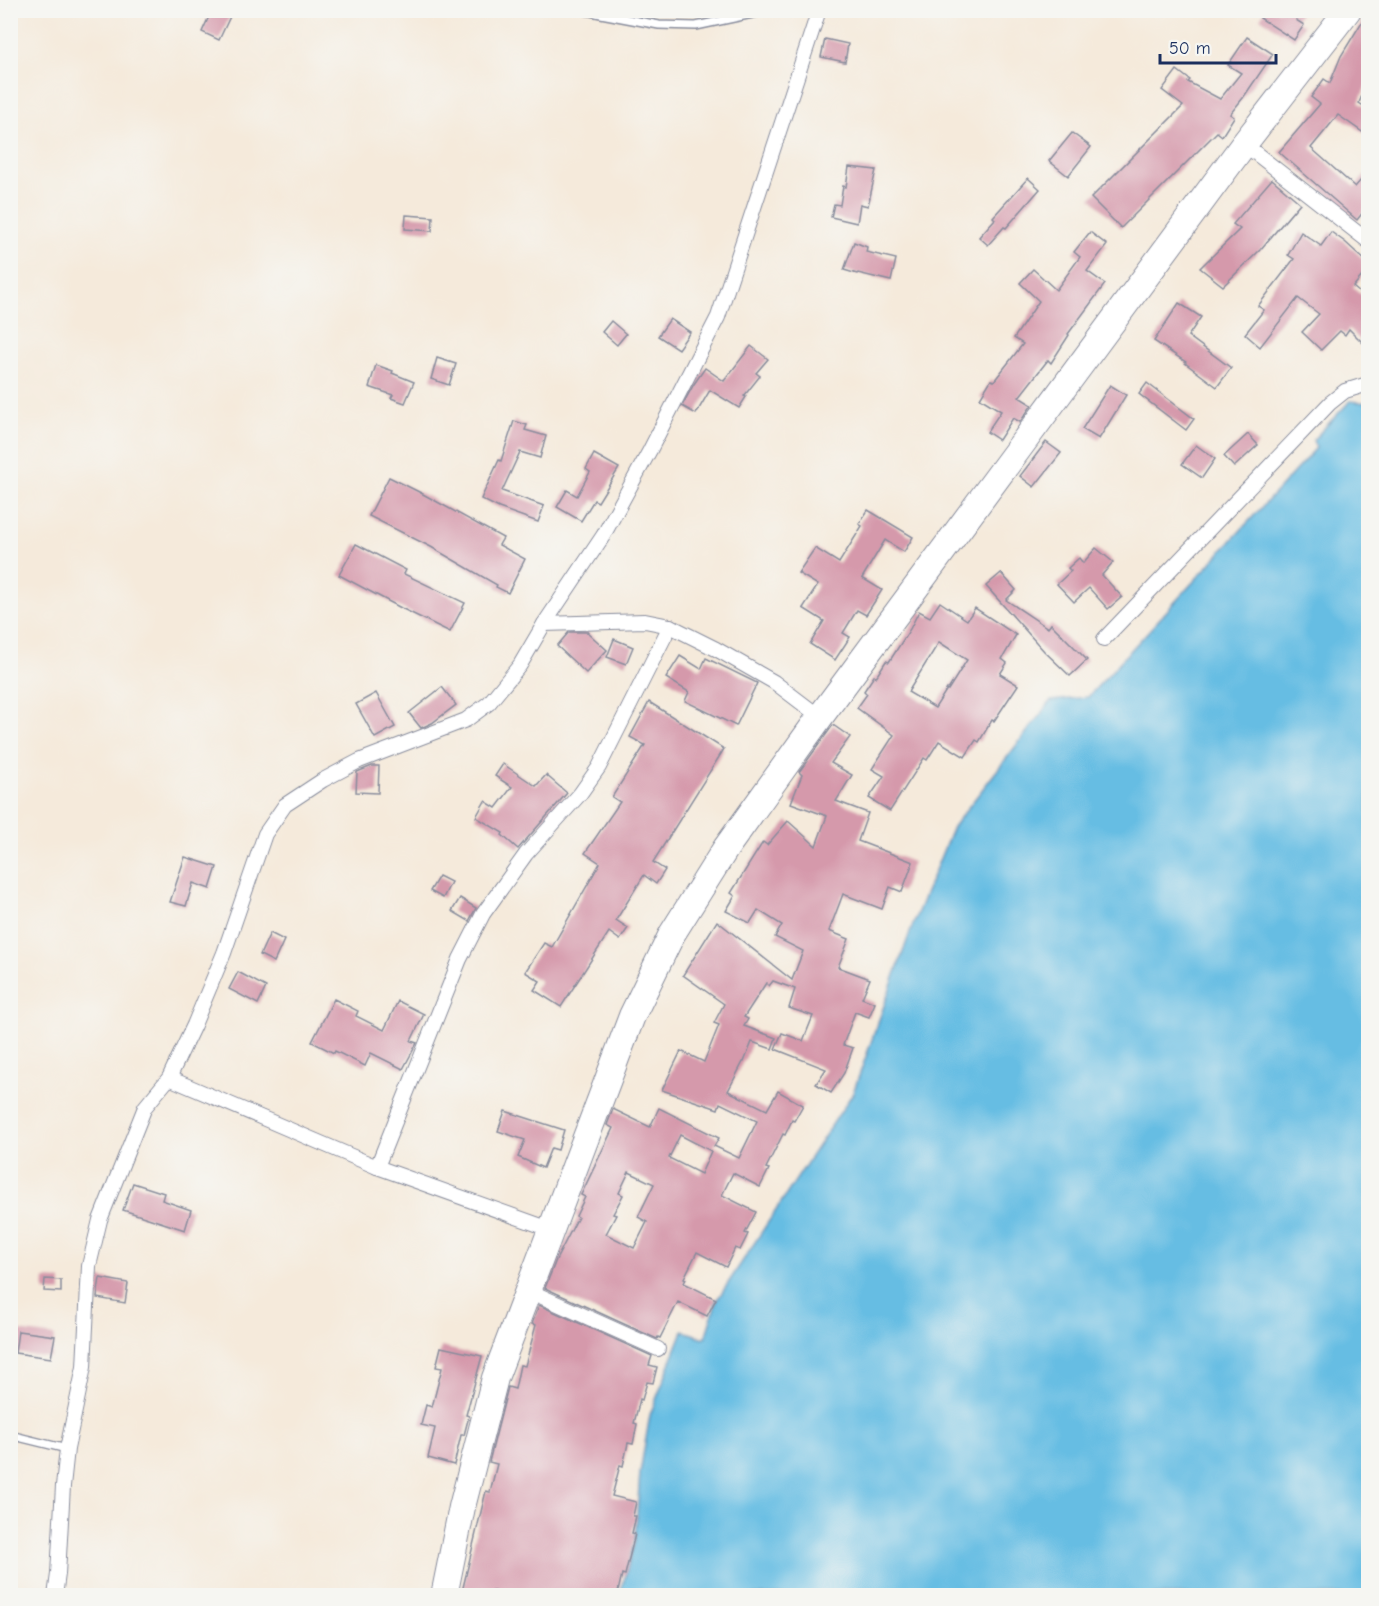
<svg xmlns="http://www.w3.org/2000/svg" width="1379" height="1606" font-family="'Comic Neue',sans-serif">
	<rect width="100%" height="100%" fill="#f6f6f2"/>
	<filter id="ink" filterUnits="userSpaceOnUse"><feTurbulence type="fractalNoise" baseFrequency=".0167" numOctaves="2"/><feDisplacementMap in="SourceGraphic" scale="12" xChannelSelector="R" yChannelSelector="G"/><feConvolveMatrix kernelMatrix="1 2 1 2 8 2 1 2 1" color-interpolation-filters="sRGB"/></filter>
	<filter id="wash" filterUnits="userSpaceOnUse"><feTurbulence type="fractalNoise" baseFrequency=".008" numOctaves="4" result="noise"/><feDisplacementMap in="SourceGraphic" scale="24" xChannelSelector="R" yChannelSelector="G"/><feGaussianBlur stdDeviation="1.35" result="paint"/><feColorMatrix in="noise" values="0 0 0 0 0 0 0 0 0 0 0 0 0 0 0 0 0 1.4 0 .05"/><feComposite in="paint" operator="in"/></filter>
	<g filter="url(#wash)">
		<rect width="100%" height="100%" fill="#f5eadb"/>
		<path fill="#66bde3" stroke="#4076a0" stroke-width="1.5" d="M1350 401 1368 403V1595H620L635 1541 640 1473 650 1415 683 1331 705 1338 717 1300 853 1093 913 924 953 827 1051 701 1088 697 1316 448 1313 440Z"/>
		<g id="blocks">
			<g fill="#d599ab" fill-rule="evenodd">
				<path d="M212 10H233L219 40 202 32Z"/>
				<path d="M1266 10H1302L1296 20 1304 25 1294 40 1260 18Z"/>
				<path d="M1368 12V81L1359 103 1368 109V136L1338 115 1311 148 1355 187 1368 172V206L1357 220 1279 152 1320 104 1311 97 1324 79 1330 83 1341 56Z"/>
				<path d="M1247 37 1273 54 1243 98 1230 114 1234 117 1222 136 1217 132 1121 228 1091 198 1183 106 1162 90 1177 70 1190 80 1188 82 1220 99 1241 73 1228 65Z"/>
				<path d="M825 39 848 44 845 62 821 57Z"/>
				<path d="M1072 133 1091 147 1068 176 1049 161Z"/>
				<path d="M849 167 876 170 868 206 860 204 857 223 831 217 834 204 840 205 843 186 846 187Z"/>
				<path d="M1028 178 1040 189 1006 228 1004 227 988 245 979 237 995 219 993 217Z"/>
				<path d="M1272 179 1300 203 1260 250 1223 286 1200 268 1240 229 1233 224Z"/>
				<path d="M406 215 433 217 432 231 405 229Z"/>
				<path d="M1090 232 1107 245 1087 271 1105 284 1068 334 1069 335 1051 363 1048 360 1019 397 1032 405 1020 422 1013 418 999 440 987 432 1001 411 980 398 991 380 994 381 1023 344 1014 338 1039 301 1020 283 1033 269 1056 290 1080 257 1074 252Z"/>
				<path d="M1301 232 1321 246 1331 232 1345 242 1368 263V269L1353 287 1368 300V348L1349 329 1345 335 1340 331 1321 350 1302 332 1319 314 1298 298 1260 347 1245 334 1264 310 1258 306 1294 259 1288 255Z"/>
				<path d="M854 242 867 247 866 252 896 259 891 281 858 273 857 274 844 270Z"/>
				<path d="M1179 303 1201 317 1188 336 1231 368 1217 387 1185 363 1186 362 1154 341Z"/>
				<path d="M670 319 690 332 678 349 658 336Z"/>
				<path d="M611 321 626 334 617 345 602 332Z"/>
				<path d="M751 346 768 359 756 373 760 376 744 396 746 397 739 408 710 390 696 414 682 406 694 384 705 368 724 381Z"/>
				<path d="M437 358 456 364 449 385 431 379Z"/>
				<path d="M376 365 393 371 392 373 414 382 405 403 391 398 393 395 369 387Z"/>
				<path d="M1147 383 1194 419 1186 430 1139 394Z"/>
				<path d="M1110 385 1126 395 1099 439 1082 429Z"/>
				<path d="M514 421 527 425 525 430 546 436 540 458 520 452 502 491 544 506 538 522 499 508 481 499 499 460 501 461Z"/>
				<path d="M1248 434 1258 445 1234 467 1224 456Z"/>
				<path d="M1046 442 1061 453 1034 487 1020 476Z"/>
				<path d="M1196 445 1215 459 1202 478 1182 464Z"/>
				<path d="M594 454 619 468 598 502 594 500 581 521 557 507 567 490 577 496 590 472 586 469Z"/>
				<path d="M389 477 421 493 503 538 499 545 525 559 508 593 496 587 497 585 431 547 369 516Z"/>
				<path d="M868 510 913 537 904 552 885 540 862 578 882 590 866 615 857 610 843 633 850 637 835 660 810 644 824 621 803 608 818 585 798 573 815 548 839 563 862 526 859 524Z"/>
				<path d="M356 544 406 570 404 574 465 603 450 632 401 608 339 575Z"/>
				<path d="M1096 548 1113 562 1102 575 1122 597 1108 609 1089 588 1074 602 1057 584 1071 571 1068 568 1079 558 1083 563Z"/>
				<path d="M1001 573 1016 590 1006 600 1048 628 1051 624 1087 660 1070 676 1044 651 986 586Z"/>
				<path d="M940 602 967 620 975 608 1016 635 1002 659 1007 663 1000 674 1018 685 994 721 992 720 979 742 976 740 965 757 939 741 927 760 924 758 890 811 869 798 884 776 872 769 894 735 857 708 867 694 864 691 874 676 876 677 886 661 889 662 910 629 919 611 930 617ZM939 642 967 660 948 690 947 689 935 708 908 692Z"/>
				<path d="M569 632H587L607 650 586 673 557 646Z"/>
				<path d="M614 639 633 647 626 664 607 657Z"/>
				<path d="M680 656 701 669 706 658 757 683 736 726 685 701 689 692 666 678Z"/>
				<path d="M442 687 456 705 432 723 421 728 409 713Z"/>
				<path d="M376 693 395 727 375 738 356 704Z"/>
				<path d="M649 702 724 749 653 862 665 870 656 884 644 875 616 920 628 928 620 940 609 932 561 1007 534 990 540 981 525 972 544 943 552 947 600 863 585 853 620 802 612 797 645 745 630 737Z"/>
				<path d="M833 725 850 737 831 763 852 775 836 801 868 813 858 841 913 862 902 892 890 887 882 909 843 894 829 931 849 939 838 967 870 979 862 998 875 1003 869 1017 855 1012 843 1045 853 1048 844 1073 831 1093 816 1084 826 1069 775 1049 782 1033 803 1041 813 1016 789 1008 795 989 773 981 769 986 766 983 744 1017 748 1019 744 1026 776 1038 772 1049 752 1042 744 1062H743L728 1091 767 1110 778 1091 803 1105 794 1121 792 1120 785 1135 783 1134 766 1168 769 1169 760 1187 733 1173 722 1195 756 1212 745 1233 748 1234 740 1250 735 1248 726 1267 697 1252 684 1278 686 1279 684 1283 716 1299 707 1316 678 1302 660 1338 658 1337 657 1339 545 1288 556 1260 578 1217 576 1216 585 1197 581 1195 613 1128 607 1125 613 1109 650 1127 659 1108 719 1138 714 1146 739 1158 757 1121 720 1103 718 1109 662 1090 681 1051 704 1062 719 1025 714 1023 724 1004 683 975 717 921 792 980 803 951 775 937 782 925 758 910 750 923 726 911 735 896 731 893 763 842 767 845 788 821 816 846 827 816 791 803 802 775 799 772ZM680 1135 711 1151 701 1174 669 1158ZM629 1172 654 1184 638 1217 647 1222 634 1248 606 1234 616 1215 613 1214 623 1195 619 1193Z"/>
				<path d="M503 764 536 786 546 775 567 793 518 849 502 835 503 833 476 817 485 801 496 808 512 787 495 776Z"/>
				<path d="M372 766H379L378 793 356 792 357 772Z"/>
				<path d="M185 857 217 867 210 889 193 883 186 906 170 902Z"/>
				<path d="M439 876 451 882 443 898 430 891Z"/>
				<path d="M460 898 476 908 469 921 452 911Z"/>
				<path d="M270 933 284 940 274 962 260 955Z"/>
				<path d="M238 972 266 987 258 1004 229 989Z"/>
				<path d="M334 999 358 1011 356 1016 384 1030 398 1001 424 1014 411 1041 417 1043 403 1069 371 1053 365 1066 335 1051 334 1053 312 1042Z"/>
				<path d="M505 1111 564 1130 558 1150 551 1148 543 1168 518 1157 525 1140 498 1131Z"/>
				<path d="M133 1183 164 1193 162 1200 191 1210 185 1230 123 1210Z"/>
				<path d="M100 1278 128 1283 125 1303 97 1298Z"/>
				<path d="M45 1279 61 1280V1292L44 1291Z"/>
				<path d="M539 1305 652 1356 649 1365 657 1367 653 1383 647 1382 642 1400 640 1399 634 1423 637 1424 633 1444 628 1443 623 1466 620 1465 612 1496 636 1502 633 1516H636L632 1533 635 1534 625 1575 622 1574 617 1596H511L493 1591 491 1596H461L486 1491 490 1492 497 1464 489 1462 508 1387 515 1389 520 1365 525 1366 536 1325 532 1324Z"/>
				<path d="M18 1331 55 1336 51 1358 15 1353Z"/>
				<path d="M441 1347 482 1356 466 1415 469 1416 464 1435H461L454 1465 428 1458 435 1428 421 1425 426 1405 432 1407 442 1368 436 1367Z"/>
			</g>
		</g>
	</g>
	<g filter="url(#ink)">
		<use href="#blocks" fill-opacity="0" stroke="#888c9c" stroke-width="1.5"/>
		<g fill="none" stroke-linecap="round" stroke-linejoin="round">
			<g stroke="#888c9c" stroke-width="10">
				<g id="lane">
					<path d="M580 10 659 25 696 26 772 10"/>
					<path d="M10 1435 67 1449"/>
				</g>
			</g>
			<g stroke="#888c9c" stroke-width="16">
				<g id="street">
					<path d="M1244 144 1368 241"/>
					<path d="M544 624 645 621 670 626 716 649 774 682 820 717"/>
					<path d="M1104 639 1330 403 1345 391 1368 384"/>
					<path d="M169 1078 377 1167 550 1229"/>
					<path d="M377 1167 460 959 483 914 526 854 580 794 599 767 670 626"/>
					<path d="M527 1290 658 1349"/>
					<path d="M55 1596 58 1574 63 1486 67 1449 84 1367 89 1266 100 1220 145 1107 169 1078 194 1025 224 953 265 834 285 805 323 780 359 761 466 720 489 703 520 665 544 624 603 536 650 450 718 317 819 10"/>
				</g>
			</g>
			<g stroke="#888c9c" stroke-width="28">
				<path id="highway" d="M444 1596 462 1507 495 1378 632 1016 672 934 726 848 820 717 1244 144 1348 10"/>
			</g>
			<use href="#lane" stroke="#fff" stroke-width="7"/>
			<use href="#street" stroke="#fff" stroke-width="14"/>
			<use href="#highway" stroke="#fff" stroke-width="26"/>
		</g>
	</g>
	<rect width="1379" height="1606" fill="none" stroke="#f6f6f2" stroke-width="36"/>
	<path d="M1160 54v9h116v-9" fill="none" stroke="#1b2f5e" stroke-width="3"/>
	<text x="1169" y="54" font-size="18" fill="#1b2f5e" stroke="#f6f6f2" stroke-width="4.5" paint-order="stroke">50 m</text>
</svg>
